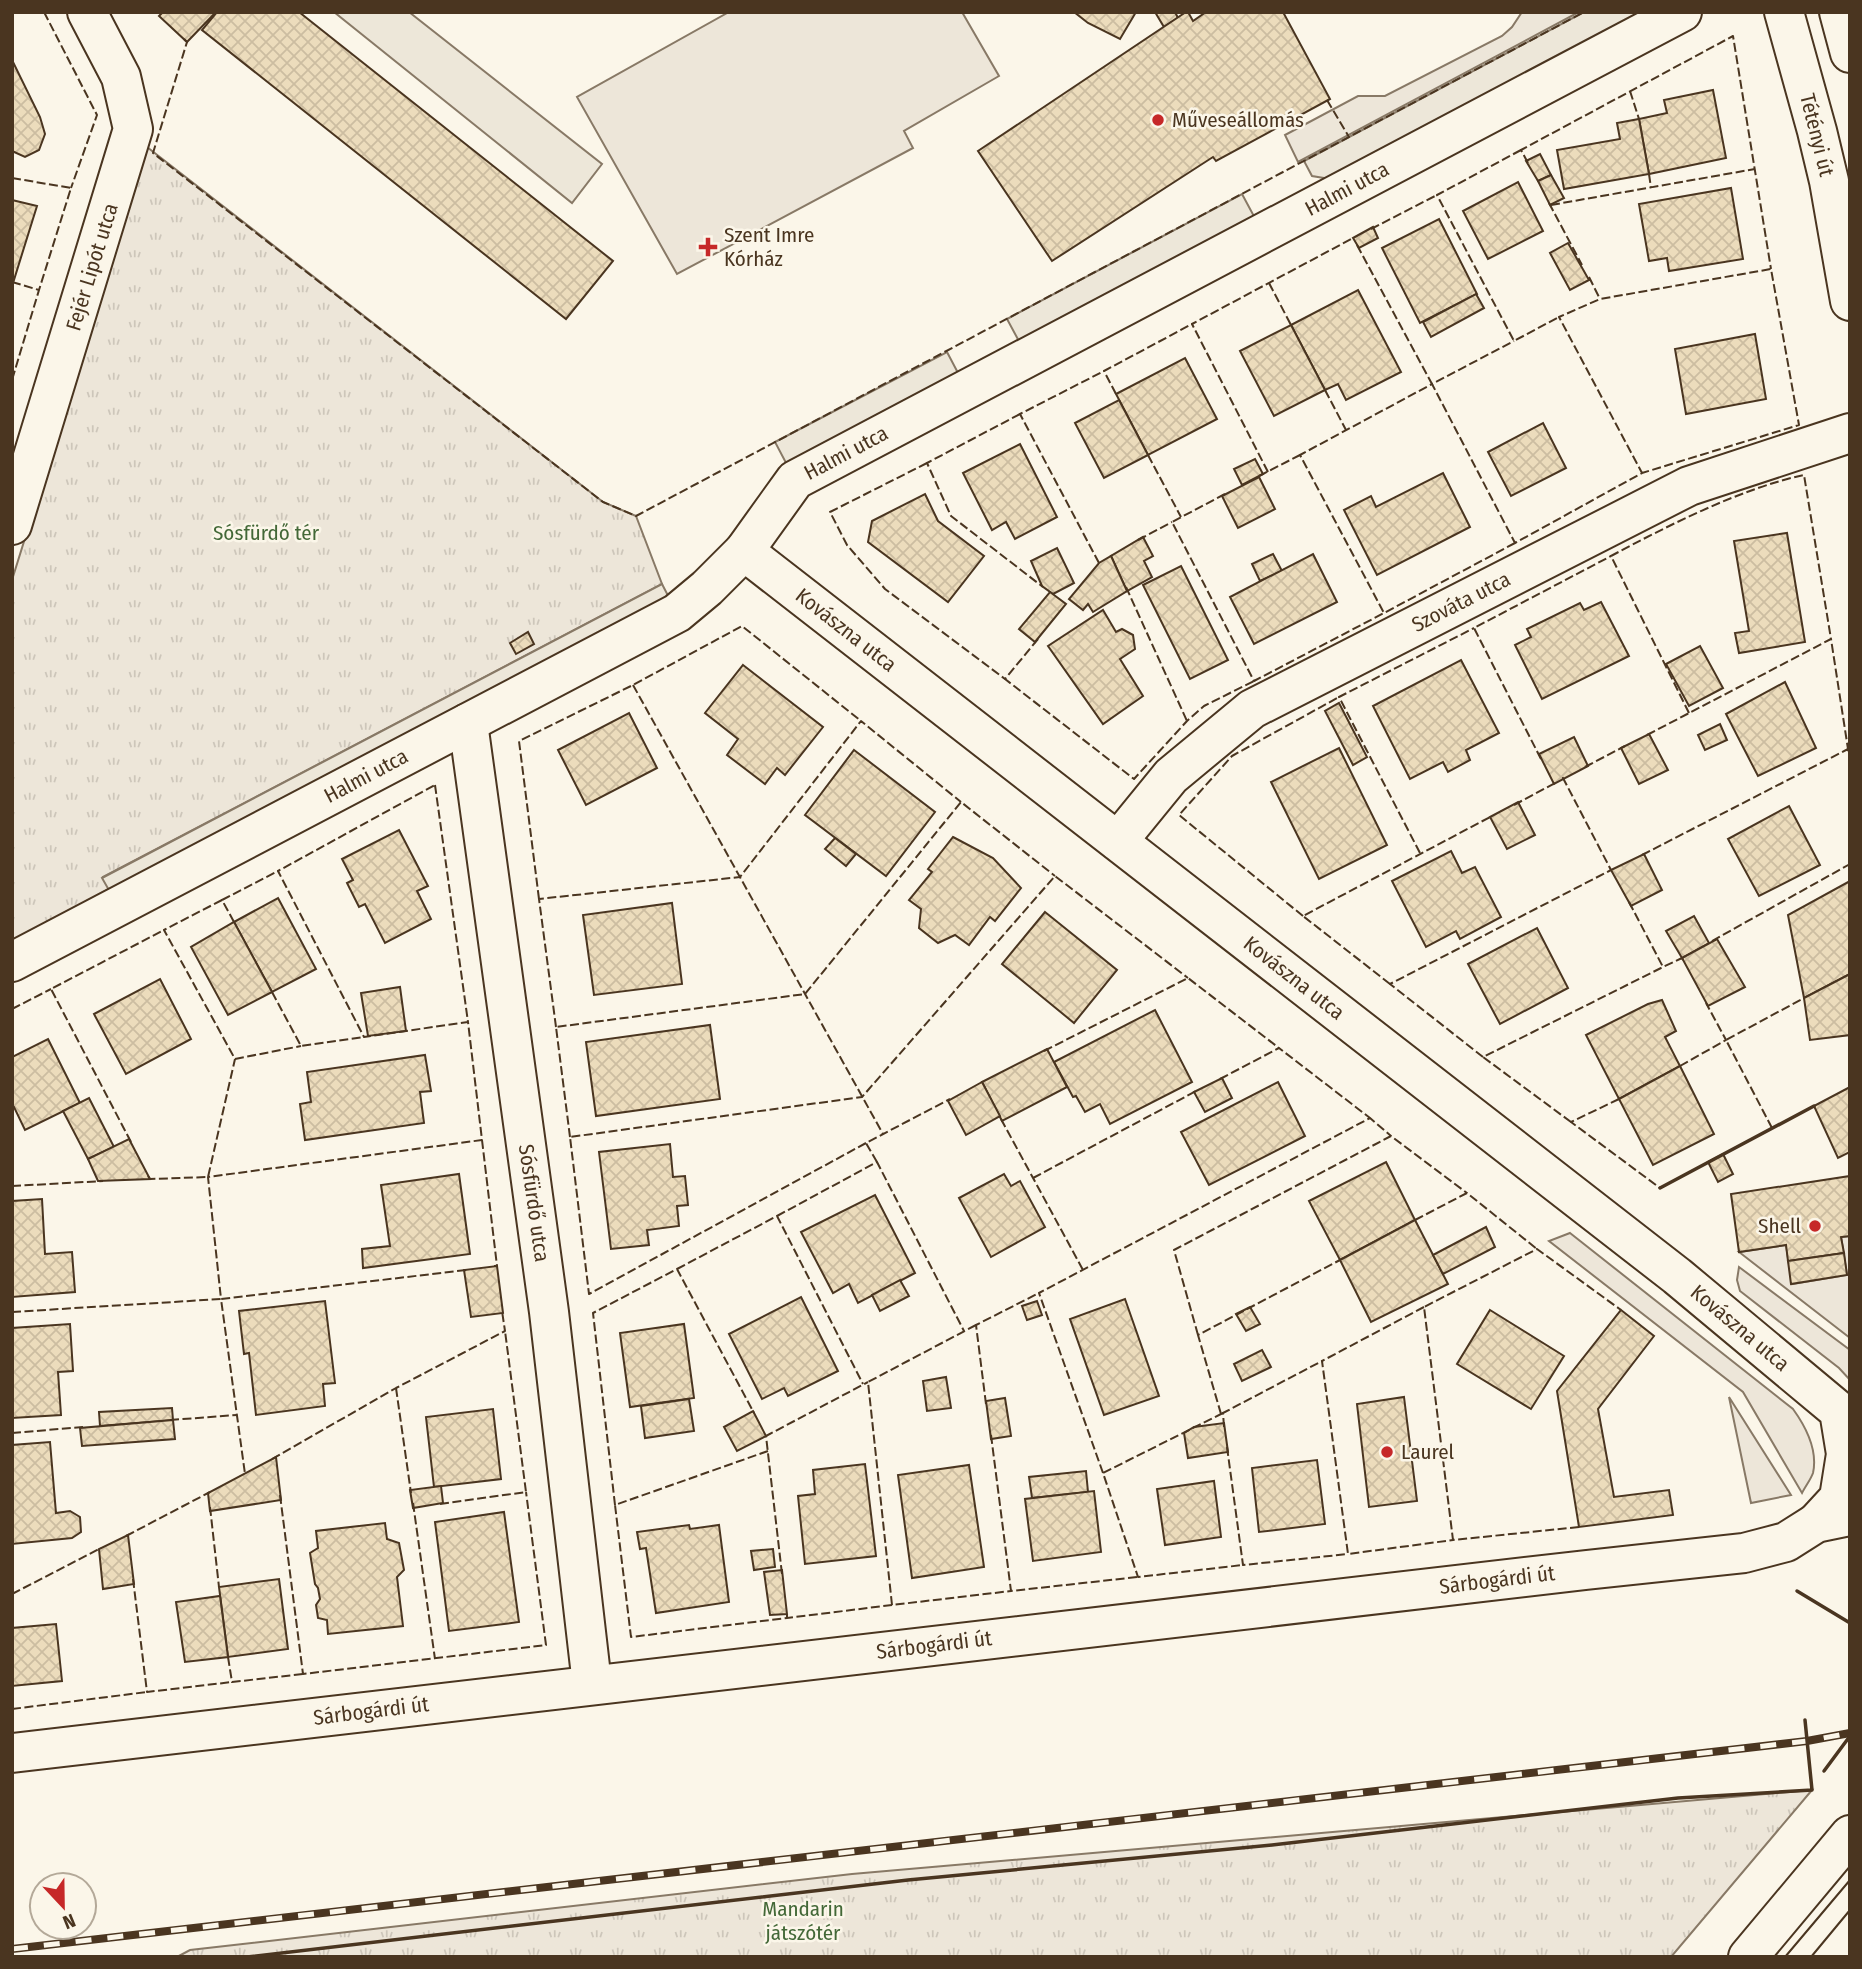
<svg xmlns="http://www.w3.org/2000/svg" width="1862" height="1969" font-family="'Fira Sans Condensed',sans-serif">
	<defs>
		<pattern id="park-tufts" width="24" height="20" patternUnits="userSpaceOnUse" patternTransform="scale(1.75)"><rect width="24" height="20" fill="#ede6d9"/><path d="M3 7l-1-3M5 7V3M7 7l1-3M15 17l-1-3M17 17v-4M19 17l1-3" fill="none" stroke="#cdc6ba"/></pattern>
		<pattern id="building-cross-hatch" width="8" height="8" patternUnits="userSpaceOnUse" patternTransform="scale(1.75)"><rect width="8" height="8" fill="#ecdcbc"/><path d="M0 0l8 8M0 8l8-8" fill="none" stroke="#ccbda1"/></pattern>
	</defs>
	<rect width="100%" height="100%" fill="#fbf6e9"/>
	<g fill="#ede6d9" stroke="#887966" stroke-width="2">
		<path d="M729 12H962L999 76 904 131 913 148 677 274 577 97Z"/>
		<path d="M1522 12H1579L1298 162 1285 135 1358 96H1385L1502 36 1512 27Z"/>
		<path d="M1570 1233 1793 1409C1806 1427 1818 1450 1813 1473 1811 1479 1805 1487 1802 1493L1743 1392 1549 1241Z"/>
		<path d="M1850 1236V1338L1739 1252 1786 1245 1792 1284 1847 1275 1841 1237Z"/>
		<path d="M1739 1267 1850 1350V1380L1839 1368 1740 1291 1737 1280Z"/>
		<path d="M1729 1397 1791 1495 1751 1503Z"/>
	</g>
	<g fill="url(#park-tufts)" stroke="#887966" stroke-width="2">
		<path d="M147 147 603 502 636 516 662 584 103 877 109 889 12 942V580Z"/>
		<path d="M1812 1790 1671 1957H177L190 1950 852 1874Z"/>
	</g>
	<g fill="#ede7d9" stroke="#887966" stroke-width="2">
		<path d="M334 12H409L602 164 572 203Z"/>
		<path d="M1584 12H1682L1330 179 1312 176 1304 161Z"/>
		<path d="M1242 194 1263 233 1028 358 1007 319Z"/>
		<path d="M947 352 967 390 795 480 775 442Z"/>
		<path d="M662 584 677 613 118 906 102 878Z"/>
	</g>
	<g fill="url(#building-cross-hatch)" stroke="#4a3520" stroke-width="2">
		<path d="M163 12H216L187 42 159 16Z"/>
		<path d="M217 12H299L613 261 566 319 202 30Z"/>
		<path d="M1074 12H1136L1120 39 1088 23Z"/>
		<path d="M1155 12H1175L1178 18 1164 27Z"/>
		<path d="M1186 12H1188L1193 21 1206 12H1283L1330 99 1216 161 1213 157 1052 261 978 151Z"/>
		<path d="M12 60 40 117 45 134 39 150 25 157 12 151Z"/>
		<path d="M1713 90 1726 158 1649 174 1639 119 1667 113 1664 100Z"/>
		<path d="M1639 119 1649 174 1564 189 1557 150 1620 139 1617 123Z"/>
		<path d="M1540 154 1551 175 1538 181 1526 161Z"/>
		<path d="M1551 175 1564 198 1550 205 1538 181Z"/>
		<path d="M1518 182 1543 231 1488 259 1463 211Z"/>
		<path d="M1731 188 1743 259 1669 271 1667 258 1649 261 1639 204Z"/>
		<path d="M12 200 37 206 13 283 12 282Z"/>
		<path d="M1439 219 1477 294 1420 323 1382 248Z"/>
		<path d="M1373 227 1378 238 1359 248 1353 238Z"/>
		<path d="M1568 243 1589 280 1570 290 1550 253Z"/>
		<path d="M1358 290 1401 372 1346 400 1338 384 1325 390 1291 325Z"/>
		<path d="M1476 294 1484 308 1431 337 1423 322Z"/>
		<path d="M1291 325 1325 390 1274 416 1240 351Z"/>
		<path d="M1755 334 1766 399 1686 414 1675 349Z"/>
		<path d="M1185 358 1217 419 1148 455 1116 394Z"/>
		<path d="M1119 400 1148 455 1104 478 1075 423Z"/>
		<path d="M1543 423 1566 468 1511 496 1488 452Z"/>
		<path d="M1020 444 1057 517 1015 539 1006 522 992 530 963 473Z"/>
		<path d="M1255 459 1263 474 1242 485 1234 469Z"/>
		<path d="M1443 473 1470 527 1377 575 1344 510 1371 496 1376 507Z"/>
		<path d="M1259 477 1275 509 1238 528 1222 496Z"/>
		<path d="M925 494 938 521 984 556 948 602 868 542 872 521Z"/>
		<path d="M1787 533 1805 642 1739 653 1735 633 1749 631 1734 541Z"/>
		<path d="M1143 537 1153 556 1144 561 1152 577 1127 591 1111 556Z"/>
		<path d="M1057 548 1074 583 1053 594 1042 586 1031 561Z"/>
		<path d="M1273 554 1282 571 1260 581 1252 564Z"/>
		<path d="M1313 554 1337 602 1254 644 1230 597Z"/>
		<path d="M1111 556 1127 591 1093 612 1088 604 1083 610 1069 599 1099 563Z"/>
		<path d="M1181 566 1228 660 1190 679 1143 585Z"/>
		<path d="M1050 592 1066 604 1035 642 1019 629Z"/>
		<path d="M1601 602 1629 656 1542 699 1515 645 1531 637 1527 629 1580 603 1584 610Z"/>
		<path d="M1103 610 1116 632 1122 629 1133 635 1135 649 1120 659 1143 696 1103 724 1048 646Z"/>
		<path d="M528 632 534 644 516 654 510 643Z"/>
		<path d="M1700 646 1723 688 1689 706 1666 664Z"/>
		<path d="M1461 660 1499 733 1466 750 1470 760 1448 772 1443 762 1410 779 1373 706Z"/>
		<path d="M743 665 823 727 785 775 777 768 765 784 727 755 738 739 705 713Z"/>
		<path d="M1785 682 1816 748 1758 776 1726 714Z"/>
		<path d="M1339 703 1367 757 1353 765 1325 711Z"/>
		<path d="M629 713 657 768 586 805 558 750Z"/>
		<path d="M1720 724 1727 740 1705 750 1698 735Z"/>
		<path d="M1649 734 1668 770 1639 784 1621 748Z"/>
		<path d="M1574 737 1588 766 1554 784 1539 754Z"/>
		<path d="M1339 748 1387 845 1319 879 1271 782Z"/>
		<path d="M854 750 935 812 886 876 805 815Z"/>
		<path d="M1518 802 1535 835 1507 849 1490 817Z"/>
		<path d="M1789 806 1820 865 1759 896 1728 839Z"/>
		<path d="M399 830 428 886 417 891 431 919 385 943 365 904 359 907 347 883 353 880 342 859Z"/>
		<path d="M953 837 993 858 1021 888 995 921 990 917 969 945 955 935 938 943 919 928 921 909 909 900 932 872 928 869Z"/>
		<path d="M835 838 856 854 846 866 825 849Z"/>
		<path d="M1451 851 1462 873 1475 867 1501 917 1460 939 1456 931 1426 947 1392 881Z"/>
		<path d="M1644 854 1662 890 1631 906 1611 870Z"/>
		<path d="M1850 881V974L1804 998 1788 915Z"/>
		<path d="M278 898 316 969 272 992 234 922Z"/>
		<path d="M672 903 682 984 594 995 583 915Z"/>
		<path d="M1045 912 1117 970 1074 1023 1002 964Z"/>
		<path d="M1694 916 1709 943 1682 958 1666 931Z"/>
		<path d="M234 922 272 992 228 1015 191 947Z"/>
		<path d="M1537 928 1568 988 1500 1024 1468 964Z"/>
		<path d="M1717 939 1745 987 1708 1006 1682 958Z"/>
		<path d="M1850 974V1035L1810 1040 1804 998Z"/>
		<path d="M160 979 191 1039 126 1074 94 1014Z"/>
		<path d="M400 987 406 1031 368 1036 361 993Z"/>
		<path d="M1662 1000 1676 1031 1665 1037 1680 1066 1619 1099 1586 1035 1648 1004Z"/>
		<path d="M1155 1010 1192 1082 1110 1124 1100 1104 1085 1112 1076 1096 1073 1097 1054 1062Z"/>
		<path d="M710 1025 720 1099 596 1116 586 1042Z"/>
		<path d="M48 1039 80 1103 25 1130 14 1107 12 1108V1057Z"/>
		<path d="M1047 1049 1067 1087 1002 1121 982 1082Z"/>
		<path d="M425 1055 431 1091 420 1092 424 1123 305 1140 300 1104 311 1102 307 1072Z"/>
		<path d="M1680 1066 1714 1134 1653 1165 1619 1099Z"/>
		<path d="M1222 1078 1232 1098 1205 1112 1194 1092Z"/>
		<path d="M982 1082 1000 1116 966 1135 948 1101Z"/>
		<path d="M1278 1082 1305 1136 1209 1185 1181 1132Z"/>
		<path d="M1850 1087V1152L1838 1158 1814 1106Z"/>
		<path d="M89 1098 114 1147 88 1159 63 1111Z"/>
		<path d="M129 1139 150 1179 98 1181 88 1159Z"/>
		<path d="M670 1144 673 1177 685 1176 688 1205 677 1206 679 1226 647 1230 649 1245 611 1249 599 1152Z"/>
		<path d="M1723 1154 1733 1174 1718 1182 1708 1162Z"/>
		<path d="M1386 1162 1415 1220 1340 1260 1309 1201Z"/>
		<path d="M459 1174 470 1254 363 1268 362 1249 390 1246 381 1185Z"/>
		<path d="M1004 1174 1011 1186 1020 1181 1045 1227 991 1257 959 1198Z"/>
		<path d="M1850 1176V1236L1841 1237 1844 1253 1788 1261 1786 1245 1739 1252 1731 1194Z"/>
		<path d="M875 1195 915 1273 858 1303 849 1284 833 1293 801 1232Z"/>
		<path d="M42 1199 45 1254 72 1252 75 1292 12 1297V1201Z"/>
		<path d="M1415 1220 1448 1284 1371 1322 1340 1260Z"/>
		<path d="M1486 1227 1495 1247 1443 1274 1433 1255Z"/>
		<path d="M1844 1253 1847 1275 1791 1284 1788 1261Z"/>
		<path d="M497 1266 503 1313 471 1317 464 1270Z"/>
		<path d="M900 1280 909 1296 880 1311 872 1295Z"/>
		<path d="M801 1297 838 1371 788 1396 784 1388 762 1399 729 1334Z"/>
		<path d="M1125 1299 1159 1396 1104 1415 1070 1319Z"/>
		<path d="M325 1301 335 1383 323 1384 325 1406 256 1415 249 1353 244 1354 239 1311Z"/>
		<path d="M1037 1301 1042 1315 1027 1320 1022 1306Z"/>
		<path d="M1250 1307 1260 1324 1246 1331 1236 1314Z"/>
		<path d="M1490 1310 1564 1356 1531 1409 1457 1364Z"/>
		<path d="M1621 1310 1654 1336 1598 1409 1614 1497 1669 1490 1673 1515 1579 1527 1557 1391Z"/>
		<path d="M70 1324 73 1371 58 1372 61 1415 12 1418V1328Z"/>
		<path d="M684 1324 694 1398 630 1407 620 1333Z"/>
		<path d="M1262 1350 1271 1367 1242 1381 1234 1364Z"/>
		<path d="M946 1377 951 1408 927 1411 923 1381Z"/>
		<path d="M1404 1397 1417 1501 1369 1507 1357 1404Z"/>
		<path d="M1005 1398 1011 1436 991 1439 986 1401Z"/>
		<path d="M689 1399 694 1431 645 1438 641 1406Z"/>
		<path d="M172 1408 173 1420 100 1426 99 1412Z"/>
		<path d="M493 1409 501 1479 434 1487 426 1417Z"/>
		<path d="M753 1411 766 1436 737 1451 724 1427Z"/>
		<path d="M173 1420 175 1439 82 1446 80 1428Z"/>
		<path d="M1224 1423 1228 1452 1188 1458 1184 1433 1194 1427Z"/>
		<path d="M50 1442 56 1513 70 1511 80 1517 81 1532 72 1538 12 1544V1445Z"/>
		<path d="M276 1457 281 1500 210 1511 208 1493Z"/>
		<path d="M1317 1460 1325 1524 1259 1532 1252 1468Z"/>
		<path d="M865 1464 876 1556 805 1564 798 1496 815 1494 813 1470Z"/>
		<path d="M969 1465 984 1567 912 1578 898 1475Z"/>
		<path d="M1086 1471 1088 1492 1032 1498 1029 1477Z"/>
		<path d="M1214 1481 1221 1537 1165 1545 1157 1489Z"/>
		<path d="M441 1486 443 1503 413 1508 410 1490Z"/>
		<path d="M1094 1491 1101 1552 1033 1561 1025 1499Z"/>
		<path d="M504 1512 519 1622 449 1631 435 1522Z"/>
		<path d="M385 1523 387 1539 399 1543 404 1570 397 1577 403 1626 328 1634 327 1620 318 1618 316 1605 320 1599 318 1588 315 1584 310 1553 318 1548 316 1531Z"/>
		<path d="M689 1525 690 1529 719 1525 729 1602 656 1613 646 1548 640 1549 637 1532Z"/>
		<path d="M128 1535 134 1584 103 1589 99 1549Z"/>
		<path d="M773 1549 775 1567 754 1570 751 1551Z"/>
		<path d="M782 1570 787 1614 770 1615 764 1572Z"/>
		<path d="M279 1579 288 1649 228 1657 219 1587Z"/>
		<path d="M220 1596 228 1657 185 1662 176 1602Z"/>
		<path d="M56 1624 62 1681 12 1686V1628Z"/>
	</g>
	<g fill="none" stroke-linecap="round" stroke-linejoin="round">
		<g stroke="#4a3520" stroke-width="42">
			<g id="minor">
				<path d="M12 525 133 129 121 77 87 12"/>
				<path d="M744 551 1677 1276 1839 1411 1846 1454 1839 1498 1816 1523"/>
				<path d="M468 723 549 1312 592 1684"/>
				<path d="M1118 841 1171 776 1252 709 1689 486 1850 433"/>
				<path d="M12 962 677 613 707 588 744 551 795 480 1682 12"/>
				<path d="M12 1753 1586 1570 1744 1553 1786 1542 1816 1523 1850 1516"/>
			</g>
		</g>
		<g stroke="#4a3520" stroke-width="42">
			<g id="major">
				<path d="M1784 12 1817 131 1829 181 1850 301"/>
				<path d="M1839 12 1850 53"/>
				<path d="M1748 1957 1850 1835"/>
			</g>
		</g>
		<use href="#minor" stroke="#fbf6e9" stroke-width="38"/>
		<use href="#major" stroke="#fbf6e9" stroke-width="38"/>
		<g stroke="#4a3520" stroke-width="2">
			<path d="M1785 1957 1850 1880"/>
			<path d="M1811 1957 1850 1910"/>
		</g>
		<g stroke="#4a3520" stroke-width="8">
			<path id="rail" d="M12 1949 1807 1741 1850 1733"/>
		</g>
		<use href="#rail" stroke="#fbf6e9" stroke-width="5" stroke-dasharray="16" stroke-linecap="butt"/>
		<g stroke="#4a3520" stroke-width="2" stroke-dasharray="9 3.5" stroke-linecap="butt">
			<path d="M44 12 97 115 71 188"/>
			<path d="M184 39 187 42 153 153 603 502 636 516 1584 12"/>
			<path d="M1630 91 1639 119"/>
			<path d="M1327 100 1349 137"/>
			<path d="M1521 150 1437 195 1514 341 1559 317"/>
			<path d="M1528 163 1521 150 1733 36 1771 269"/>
			<path d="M1649 174 1651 188"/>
			<path d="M12 178 71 188 39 290"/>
			<path d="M1549 203 1582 265"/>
			<path d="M1551 205 1755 169"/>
			<path d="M1371 229 1437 195"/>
			<path d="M1357 245 1432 384 1514 341"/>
			<path d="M1589 277 1600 299"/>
			<path d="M12 282 39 290 12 380"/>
			<path d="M1269 283 1291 325"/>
			<path d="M1325 390 1346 430"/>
			<path d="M1116 394 1104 371 1192 324"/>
			<path d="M1020 414 927 463 951 516 1043 587"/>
			<path d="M1148 455 1181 517"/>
			<path d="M927 463 830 512 847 545 885 589 1005 679"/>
			<path d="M1268 472 1192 324 1353 238"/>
			<path d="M1259 476 1300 455"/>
			<path d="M1225 494 1172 522 1254 681 1384 613"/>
			<path d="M1138 540 1172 522"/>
			<path d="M1515 543 1384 613 1300 455 1432 384 1515 543 1642 473 1799 425 1771 269 1600 299 1559 317 1642 473"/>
			<path d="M1099 563 1020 414 1104 371"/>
			<path d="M1126 587 1187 721"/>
			<path d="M1038 639 1005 679 1134 779 1187 721 1204 706 1254 681"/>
			<path d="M633 685 883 1134"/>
			<path d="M1689 713 1611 556C1667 526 1742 488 1804 475L1831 639"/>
			<path d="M1647 735 1831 639 1848 749"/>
			<path d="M1541 759 1474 628 1611 556"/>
			<path d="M1585 767 1625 746"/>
			<path d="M435 785 468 1022 364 1037 278 871Z"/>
			<path d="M1514 805 1557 782"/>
			<path d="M1420 853 1339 697 1474 628"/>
			<path d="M1642 855 1848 749 1850 759"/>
			<path d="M539 899 519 741 633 685 742 626 861 721"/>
			<path d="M222 900 164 930 235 1059 301 1046"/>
			<path d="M1629 902 1663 967"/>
			<path d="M1303 916 1179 815 1232 756 1339 697"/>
			<path d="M234 922 222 900 278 871"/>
			<path d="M1712 941 1850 864"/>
			<path d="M1390 984 1303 916 1492 816"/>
			<path d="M272 992 301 1046 364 1037"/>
			<path d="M12 1009 51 989"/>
			<path d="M556 1027 539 899 740 877 861 721 961 802"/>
			<path d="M1044 1051 1188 978 1279 1048"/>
			<path d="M1483 1057 1390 984 1611 870 1563 778 1566 777"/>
			<path d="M1680 1066 1726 1040 1706 1003"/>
			<path d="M1220 1079 1279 1048 1370 1118"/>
			<path d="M1619 1099 1571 1122 1660 1188"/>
			<path d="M1001 1119 1083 1270"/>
			<path d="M1571 1122 1483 1057 1663 967 1682 958 1683 960"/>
			<path d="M1772 1128 1726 1040 1804 998"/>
			<path d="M570 1137 556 1027 805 994 961 802 1055 876"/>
			<path d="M482 1140 497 1266H494"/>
			<path d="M131 1142 51 989 164 930"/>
			<path d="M866 1143 589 1294 570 1137 862 1097 1055 876 1188 978"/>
			<path d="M877 1162 866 1143 950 1099"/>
			<path d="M148 1176 150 1179 208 1177 235 1059"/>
			<path d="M1033 1178 1198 1090"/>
			<path d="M12 1186 103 1181"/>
			<path d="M777 1216 877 1162 964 1331"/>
			<path d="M1415 1220 1467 1193 1537 1249"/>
			<path d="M677 1269 777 1216 863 1384"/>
			<path d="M466 1270 221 1299 208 1177 482 1140 468 1022"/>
			<path d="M1424 1307 1322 1361 1348 1554 1453 1540"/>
			<path d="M12 1312 221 1299 245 1474"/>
			<path d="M976 1325 868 1382 892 1605 1011 1591"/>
			<path d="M1198 1335 1174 1250 1391 1136 1467 1193"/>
			<path d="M396 1388 411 1493"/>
			<path d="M986 1404 976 1325 1039 1293"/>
			<path d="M1223 1413 1103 1473 1138 1577 1243 1565"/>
			<path d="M1221 1414 1198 1335 1340 1260"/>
			<path d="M170 1420 237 1415"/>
			<path d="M1224 1427 1223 1413 1322 1361"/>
			<path d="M12 1433 83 1427"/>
			<path d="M991 1435 1011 1591 1138 1577"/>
			<path d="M1227 1447 1243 1565 1348 1554"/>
			<path d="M768 1451 615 1505 631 1637 787 1618"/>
			<path d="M272 1459 396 1388 505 1331 502 1311"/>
			<path d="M1103 1473 1039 1293 1370 1118 1391 1136"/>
			<path d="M280 1495 303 1674 546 1645 526 1492"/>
			<path d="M413 1503 435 1659"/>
			<path d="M440 1504 526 1492 505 1331"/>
			<path d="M615 1505 593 1313 677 1269 754 1413"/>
			<path d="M210 1507 219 1587"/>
			<path d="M1579 1527 1453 1540 1424 1307 1537 1249 1621 1310"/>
			<path d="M126 1536 210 1492"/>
			<path d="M782 1574 766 1436 868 1382"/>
			<path d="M133 1579 147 1692 232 1682"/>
			<path d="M12 1594 101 1548"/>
			<path d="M787 1615V1618L892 1605"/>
			<path d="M228 1657 232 1682 303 1674"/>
			<path d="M12 1709 147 1692"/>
		</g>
		<g stroke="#4a3520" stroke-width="3.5">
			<path d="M1660 1188 1814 1106"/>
			<path d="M1797 1591 1850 1623"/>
			<path d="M1824 1771 1850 1736"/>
			<path d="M247 1957 908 1880 1272 1845 1678 1798 1812 1790 1805 1720"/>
		</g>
	</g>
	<g fill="#c62828" stroke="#fbf6e9" stroke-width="2.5">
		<circle cx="1158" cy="120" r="7"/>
		<path d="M704.5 236.5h7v7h7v7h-7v7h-7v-7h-7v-7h7z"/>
		<circle cx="1815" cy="1226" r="7"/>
		<circle cx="1387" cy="1452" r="7"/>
	</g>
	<g text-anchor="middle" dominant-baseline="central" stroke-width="5" stroke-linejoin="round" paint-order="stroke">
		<g font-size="21" fill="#4a3520" stroke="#fbf6e9" text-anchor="start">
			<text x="1172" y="120">Műveseállomás</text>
			<text x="724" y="235">Szent Imre<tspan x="724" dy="24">Kórház</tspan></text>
			<text x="1801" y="1226" text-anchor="end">Shell</text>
			<text x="1401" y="1452">Laurel</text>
		</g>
		<g font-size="21" fill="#4a3520" stroke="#fbf6e9">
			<text transform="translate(1817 135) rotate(76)">Tétényi út</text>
			<text transform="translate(1347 189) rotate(-28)">Halmi utca</text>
			<text transform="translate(92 267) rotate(-73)">Fejér Lipót utca</text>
			<text transform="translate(846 453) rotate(-28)">Halmi utca</text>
			<text transform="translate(1461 602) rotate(-27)">Szováta utca</text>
			<text transform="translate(846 630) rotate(38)">Kovászna utca</text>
			<text transform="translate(366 776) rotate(-28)">Halmi utca</text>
			<text transform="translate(1294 978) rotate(38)">Kovászna utca</text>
			<text transform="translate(534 1203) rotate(82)">Sósfürdő utca</text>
			<text transform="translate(1740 1328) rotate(40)">Kovászna utca</text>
			<text transform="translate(1497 1580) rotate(-7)">Sárbogárdi út</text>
			<text transform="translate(934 1645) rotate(-7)">Sárbogárdi út</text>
			<text transform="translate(371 1711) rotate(-7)">Sárbogárdi út</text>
		</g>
		<g font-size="21" fill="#436837" stroke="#fbf6e9">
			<text x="266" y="533">Sósfürdő tér</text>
			<text x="803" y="1909">Mandarin<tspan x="803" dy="24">játszótér</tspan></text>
		</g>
	</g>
	<rect width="1862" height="1969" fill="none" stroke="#4a3520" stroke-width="28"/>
	<g transform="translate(63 1906) rotate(158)"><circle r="33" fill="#fbf6e9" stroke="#b4a999" stroke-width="2"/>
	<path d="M0-5L12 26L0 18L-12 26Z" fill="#c62828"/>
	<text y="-10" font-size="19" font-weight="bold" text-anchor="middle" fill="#4a3520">N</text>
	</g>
</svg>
